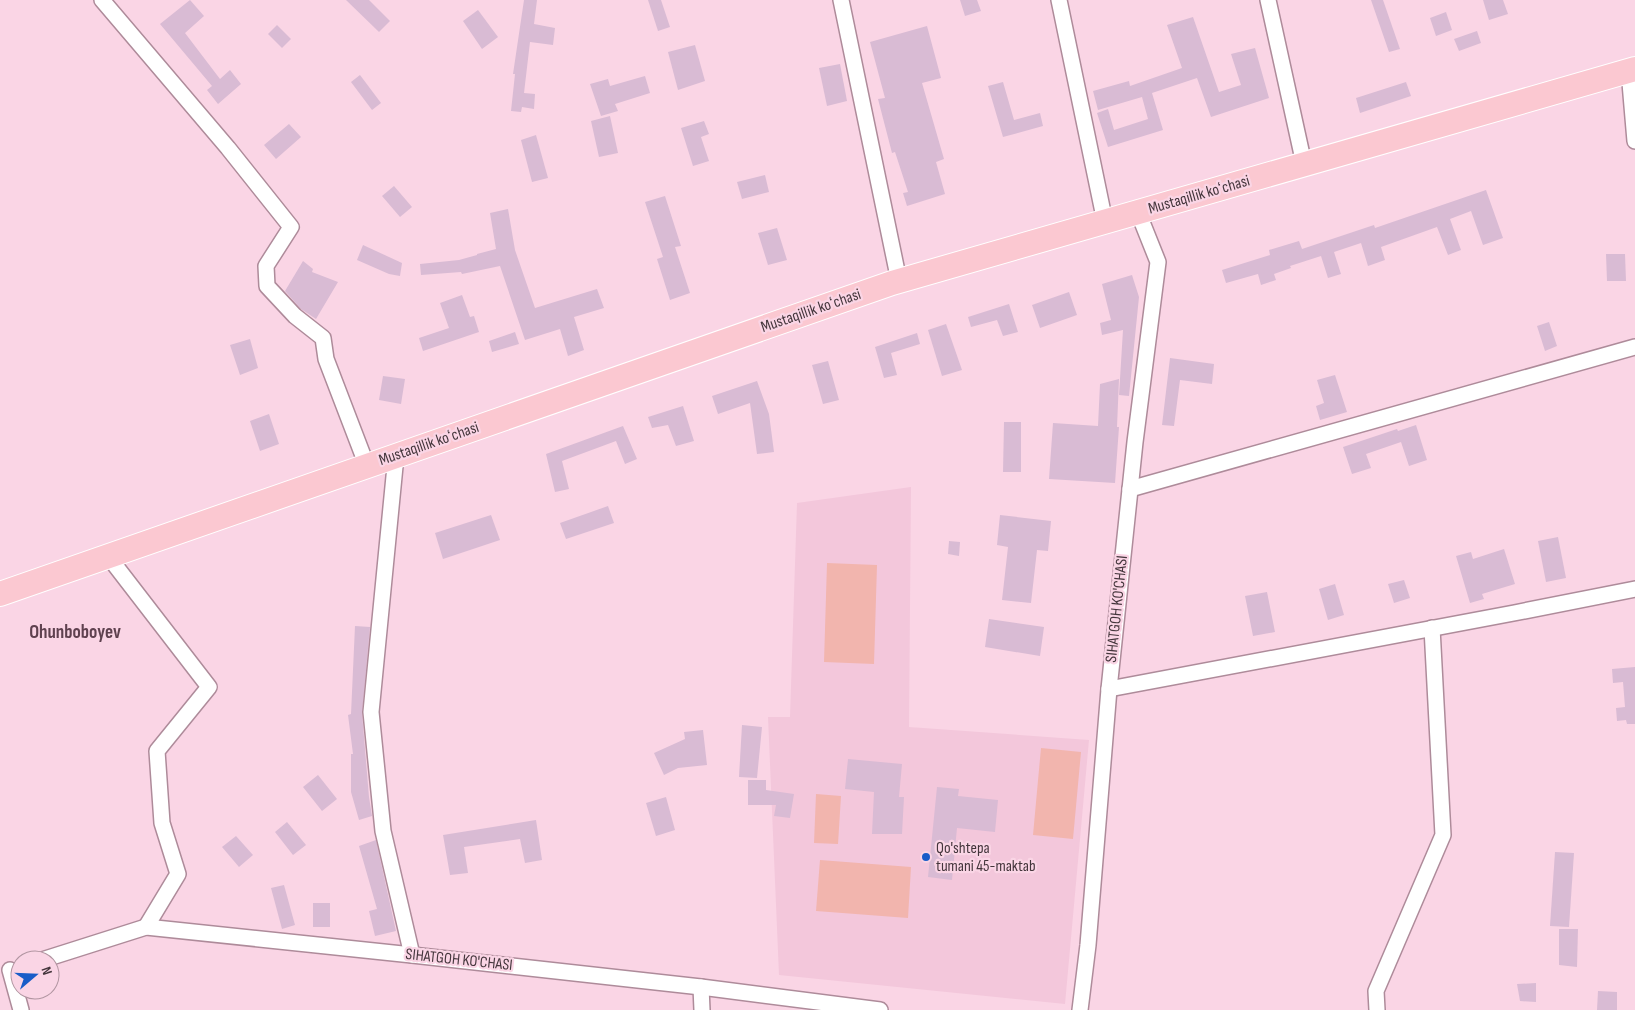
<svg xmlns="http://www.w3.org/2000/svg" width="1635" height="1010" font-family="'Sofia Sans Condensed',sans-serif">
	<rect width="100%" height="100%" fill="#fad5e5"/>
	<path fill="#f3c7db" d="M911 487 909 727 1089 740 1065 1004 779 975 768 717H790L797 503Z"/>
	<g fill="#f2b5ae">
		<path d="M827 563 877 565 874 664 824 662Z"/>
		<path d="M1041 748 1081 752 1073 839 1033 835Z"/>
		<path d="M816 794 841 796 838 844 814 843Z"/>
		<path d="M820 860 911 867 908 918 816 911Z"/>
	</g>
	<g fill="#d9bbd4">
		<path d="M190 0 204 16 185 33 220 79 230 70 241 84 218 104 207 90 212 86 160 24Z"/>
		<path d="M346 0H369L390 21 379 32Z"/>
		<path d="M524 0H537L534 24 555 28 553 45 530 42 524 93 535 94 534 109 522 107 521 112 511 111 515 74H513Z"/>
		<path d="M648 0H661L670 27 658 31Z"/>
		<path d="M960 0H977L981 11 965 16Z"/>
		<path d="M1371 0H1383L1400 49 1389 52Z"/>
		<path d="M1483 0H1503L1508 14 1489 20Z"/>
		<path d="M478 10 498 37 482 49 463 21Z"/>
		<path d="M1446 12 1452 30 1436 36 1430 18Z"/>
		<path d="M1193 17 1219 92 1241 85 1231 54 1255 48 1269 98 1211 117 1197 78 1152 93 1163 130 1108 147 1097 113 1108 109 1114 130 1148 119 1142 97 1098 110 1093 91 1129 81 1130 86 1182 68 1167 25Z"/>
		<path d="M277 25 291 39 282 48 268 34Z"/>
		<path d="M927 26 941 78 922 83 944 159 936 162 945 194 907 206 903 193 908 192 895 152 892 153 878 99 885 98 870 42Z"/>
		<path d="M1477 31 1481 43 1459 51 1454 39Z"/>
		<path d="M695 45 705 81 678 90 668 52Z"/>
		<path d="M840 64 847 101 827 106 819 68Z"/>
		<path d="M360 75 381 103 372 110 351 82Z"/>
		<path d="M645 76 650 93 615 104 618 111 601 116 590 84 608 79 610 86Z"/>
		<path d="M1003 82 1014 120 1040 113 1043 126 1003 137 988 86Z"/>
		<path d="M1406 82 1411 96 1360 113 1356 98Z"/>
		<path d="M610 116 618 153 599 157 591 121Z"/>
		<path d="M704 121 709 134 701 137 709 161 693 166 681 128Z"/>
		<path d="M289 124 301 137 276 159 264 145Z"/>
		<path d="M536 135 548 178 532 182 521 140Z"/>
		<path d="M765 175 769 192 742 199 737 182Z"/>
		<path d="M394 186 412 207 400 217 382 196Z"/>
		<path d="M1486 190 1503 238 1483 245 1471 211 1450 219 1461 250 1448 255 1437 227 1381 247 1385 260 1368 266 1361 243 1334 252 1341 274 1328 278 1321 256 1290 266 1291 268 1274 274 1276 280 1261 285 1258 274 1226 283 1222 270 1270 255 1269 250 1299 241 1302 249 1374 225 1375 228Z"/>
		<path d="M665 196 681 246 675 247 690 293 670 300 657 259 663 257 645 202Z"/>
		<path d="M508 209 515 250 535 308 597 289 604 308 574 317 584 350 568 356 560 329 525 340 500 266 462 274 461 272 421 275 420 264 459 260 477 255V254L496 249 490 213Z"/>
		<path d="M777 228 787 260 768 265 758 233Z"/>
		<path d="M363 245 402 263 400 276 389 274 357 260Z"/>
		<path d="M1606 254H1625L1626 281H1607Z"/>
		<path d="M303 261 313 269 312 272 338 282 316 319 301 309 285 291Z"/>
		<path d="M1132 275 1139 297 1129 396 1119 395 1123 330 1102 335 1100 323 1111 320 1102 284Z"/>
		<path d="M1069 292 1077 315 1040 328 1032 305Z"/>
		<path d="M462 295 470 317 474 316 479 332 423 351 419 338 449 328 440 303Z"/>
		<path d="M1009 304 1018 332 1003 336 997 320 971 327 968 317Z"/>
		<path d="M1549 322 1557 346 1545 351 1537 326Z"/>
		<path d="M946 324 962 370 942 376 928 330Z"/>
		<path d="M515 332 519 344 492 352 489 341Z"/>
		<path d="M917 333 920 344 891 353 897 375 884 378 875 347Z"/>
		<path d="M250 339 258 368 240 375 230 345Z"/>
		<path d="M1170 358 1214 364 1212 384 1180 380 1174 426 1162 425Z"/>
		<path d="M828 361 839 400 823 404 812 365Z"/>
		<path d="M1335 375 1347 412 1320 420 1316 406 1324 403 1317 380Z"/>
		<path d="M383 376 405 379 401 404 379 400Z"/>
		<path d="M1119 379 1117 427H1119L1115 483 1049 479 1053 423 1098 426 1100 384Z"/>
		<path d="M757 381 769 414 774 452 757 454 750 403 718 414 712 396Z"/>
		<path d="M683 406 694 441 676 446 668 425 652 428 648 417Z"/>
		<path d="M269 414 279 444 260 451 250 421Z"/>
		<path d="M1004 422H1021V472H1003Z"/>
		<path d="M1416 425 1427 460 1409 466 1401 442 1366 454 1371 468 1352 474 1343 447 1397 429 1398 431Z"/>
		<path d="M623 426 637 459 625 464 616 441 562 461 569 489 555 492 546 454Z"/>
		<path d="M608 506 614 523 566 539 560 523Z"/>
		<path d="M491 515 500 540 443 559 435 533Z"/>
		<path d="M1000 515 1051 521 1048 551 1037 550 1031 603 1002 600 1008 547 997 545Z"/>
		<path d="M1558 537 1566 578 1546 582 1538 541Z"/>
		<path d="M949 541 960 542 959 556 948 554Z"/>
		<path d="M1504 549 1515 584 1482 594 1484 599 1470 603 1456 556 1471 552 1473 559Z"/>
		<path d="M1404 580 1410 598 1394 603 1388 584Z"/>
		<path d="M1335 584 1344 615 1328 620 1319 589Z"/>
		<path d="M1267 592 1275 632 1253 636 1245 596Z"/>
		<path d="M989 619 1044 627 1040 656 985 647Z"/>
		<path d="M355 626 370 627 362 713 369 797 372 816 359 820 351 792V754H353L348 715 351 714Z"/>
		<path d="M1635 667V724H1627L1626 720 1617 721 1616 708 1625 707 1623 682 1613 683 1612 669Z"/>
		<path d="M742 725 762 727 757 778 739 777Z"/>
		<path d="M703 730 707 765 678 768 664 775 654 753 685 739 684 732Z"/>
		<path d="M848 759 902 764 899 797H904L902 834H872L874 792 845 789Z"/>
		<path d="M318 775 337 799 322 811 303 787Z"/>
		<path d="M748 780H766V790L794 794 790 818 774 816 776 805H748Z"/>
		<path d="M937 787 959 789 958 796 998 800 995 832 957 828 952 880 928 877Z"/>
		<path d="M666 797 675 830 656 836 646 803Z"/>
		<path d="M536 820 542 860 525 863 520 839 464 847 468 873 450 875 443 835Z"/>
		<path d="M287 822 306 845 293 855 275 832Z"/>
		<path d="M236 836 253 855 239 867 222 847Z"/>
		<path d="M376 840 396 931 375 936 369 911 377 909 359 846Z"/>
		<path d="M1555 852 1574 853 1569 927 1550 926Z"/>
		<path d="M284 885 295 925 282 929 271 888Z"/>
		<rect x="313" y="903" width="17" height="24"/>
		<path d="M1559 929H1578L1577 967 1559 965Z"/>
		<path d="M1536 983V1002L1520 1001 1517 984Z"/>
		<path d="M1598 991 1617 992V1010H1597Z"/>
	</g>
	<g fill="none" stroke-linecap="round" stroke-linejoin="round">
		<g stroke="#ae8b9a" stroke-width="18">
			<g id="street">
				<path d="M102 0 228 148 291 227 266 266 267 286 295 316 323 338 326 359 367 466"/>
				<path d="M841 0 899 281"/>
				<path d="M1059 0 1105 222"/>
				<path d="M1268 0 1304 164"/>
				<path d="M1629 71 1635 141"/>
				<path d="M396 456 371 712 383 831 412 955"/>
				<path d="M1130 489 1635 347"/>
				<path d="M108 556 209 687 157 751 162 823 178 874 146 927"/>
				<path d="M1109 689 1514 613 1635 589"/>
				<path d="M42 960 146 927 412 955 701 987 880 1010"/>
				<path d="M10 970 21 1010"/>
				<path d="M701 987 702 1010"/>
				<path d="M1080 1010 1088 945 1109 689 1135 442 1158 262 1138 212"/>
				<path d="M1377 1010 1376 991 1443 835 1432 628"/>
			</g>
		</g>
		<g stroke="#fff" stroke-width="26">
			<path id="primary" d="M0 594 892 283 1635 69"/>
		</g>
		<use href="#street" stroke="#fff" stroke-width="15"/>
		<use href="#primary" stroke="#fbc8d1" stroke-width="24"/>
	</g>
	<circle fill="#195dc8" stroke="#fad5e5" stroke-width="2" cx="926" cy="857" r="5"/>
	<g text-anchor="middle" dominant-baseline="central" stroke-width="4.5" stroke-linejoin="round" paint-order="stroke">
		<g font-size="16" fill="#44363c" stroke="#fad5e5">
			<text transform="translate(1199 195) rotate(-16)">Mustaqillik koʻchasi</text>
			<text transform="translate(811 311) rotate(-19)">Mustaqillik koʻchasi</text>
			<text transform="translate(429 444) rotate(-19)">Mustaqillik koʻchasi</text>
			<text transform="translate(1117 609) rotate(-84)">SIHATGOH KO'CHASI</text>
			<text transform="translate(459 960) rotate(6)">SIHATGOH KO'CHASI</text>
		</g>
		<g font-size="16" fill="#44363c" stroke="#fad5e5" text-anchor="start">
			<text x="936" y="848">Qo'shtepa<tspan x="936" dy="18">tumani 45-maktab</tspan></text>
		</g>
		<g font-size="19" font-weight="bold" fill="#5f414f" stroke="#fad5e5">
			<text x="75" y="632">Ohunboboyev</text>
		</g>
	</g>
	<g transform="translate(35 975) rotate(71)"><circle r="24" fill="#fad5e5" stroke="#b195a1"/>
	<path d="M0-4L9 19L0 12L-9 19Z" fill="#195dc8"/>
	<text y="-8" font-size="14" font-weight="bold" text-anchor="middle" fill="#44363c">N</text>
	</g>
</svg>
